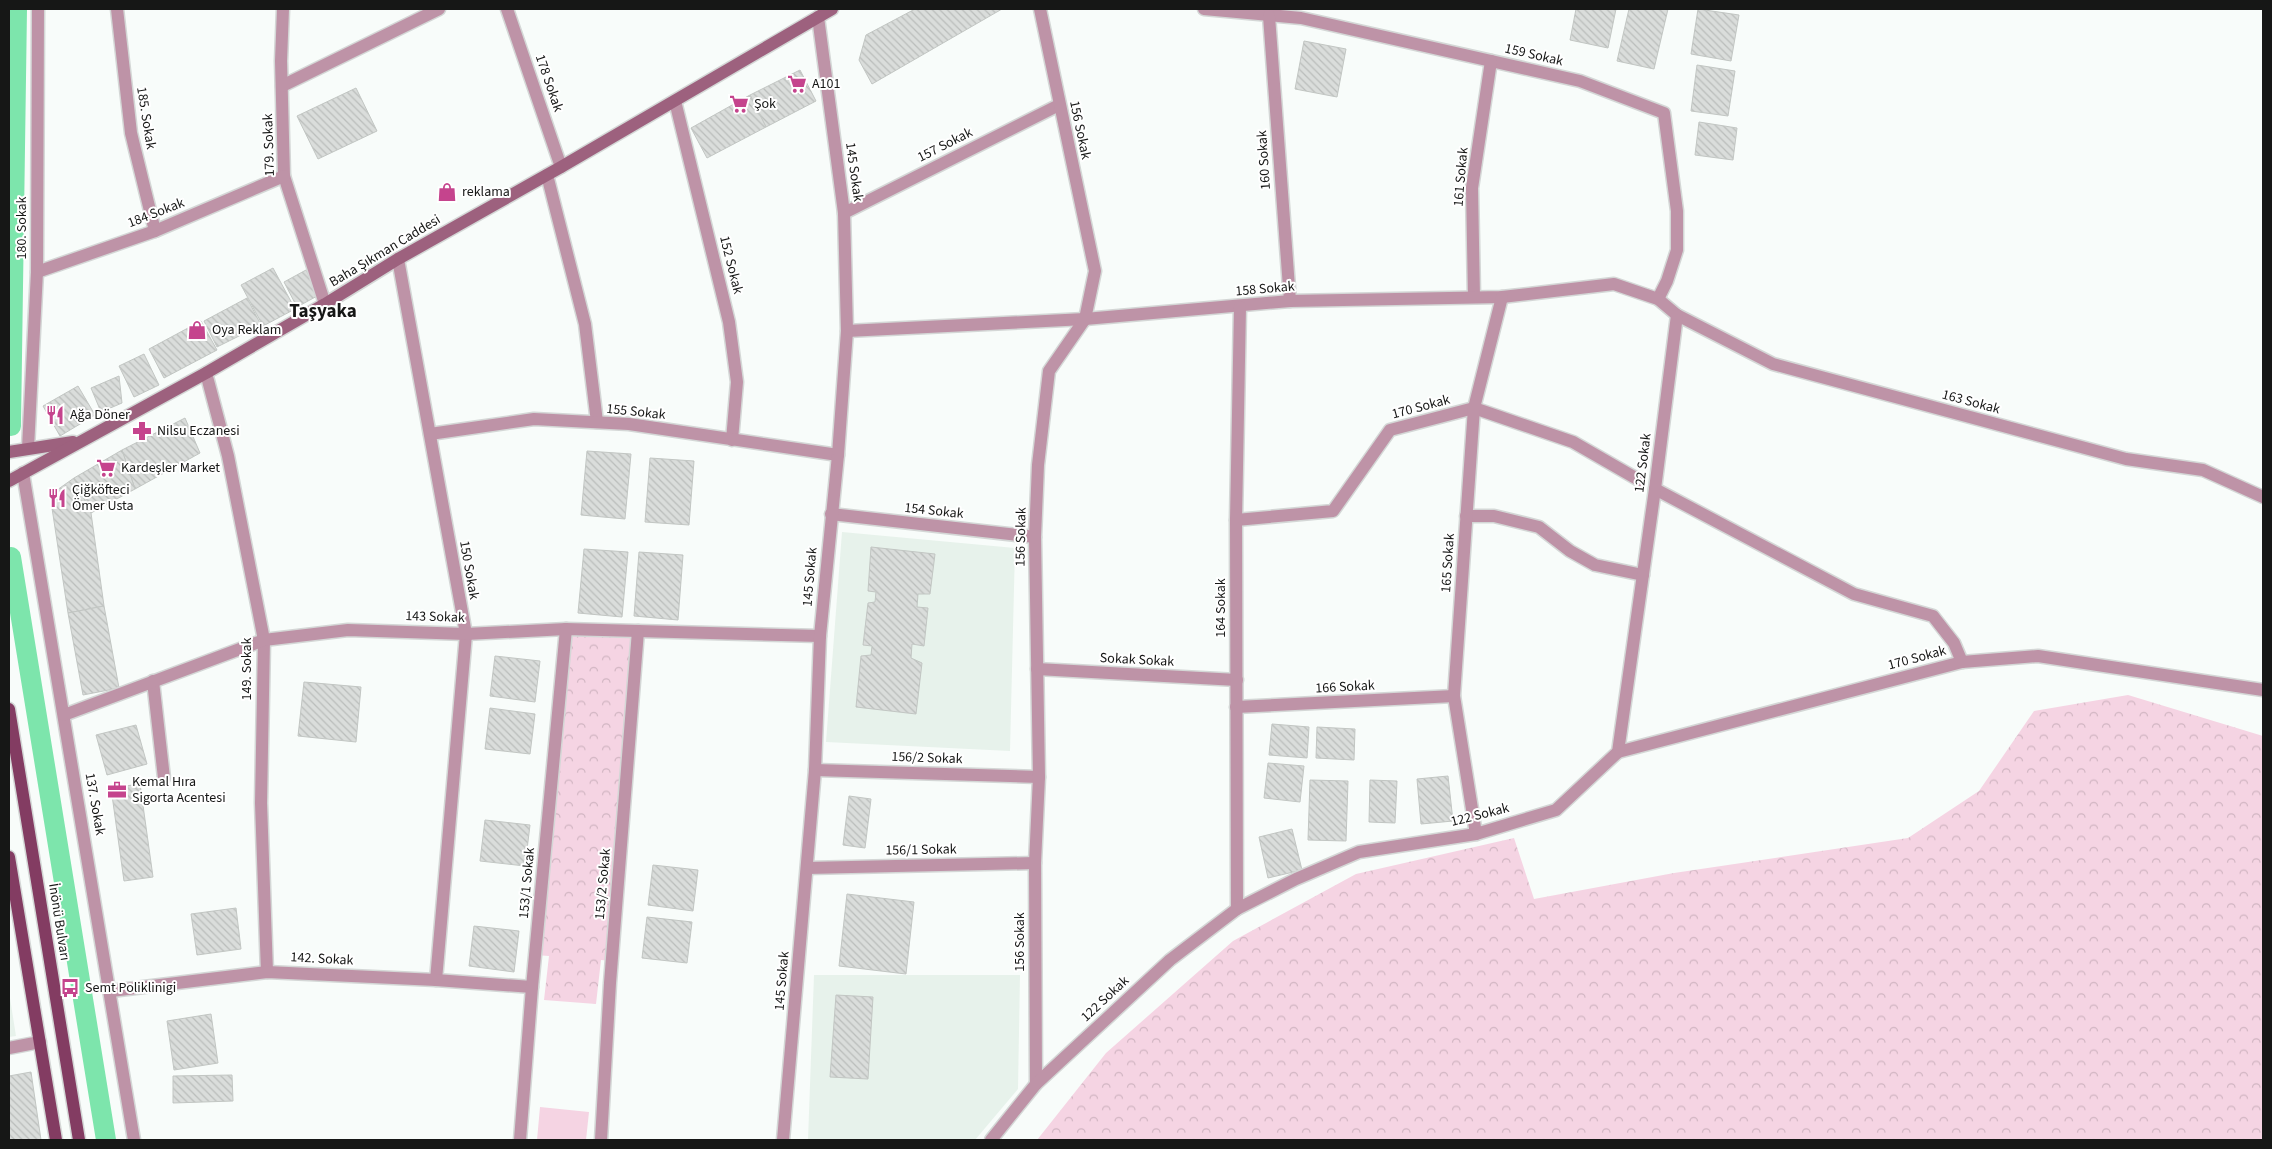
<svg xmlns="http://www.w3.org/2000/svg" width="2272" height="1149" font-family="'Source Sans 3',sans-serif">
	<defs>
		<pattern id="forest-crowns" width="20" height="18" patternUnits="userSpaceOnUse" patternTransform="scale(1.25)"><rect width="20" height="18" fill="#f5d4e3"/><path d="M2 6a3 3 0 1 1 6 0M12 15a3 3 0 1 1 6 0" fill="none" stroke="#d1b5c2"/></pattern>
		<pattern id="building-back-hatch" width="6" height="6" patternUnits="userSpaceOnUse" patternTransform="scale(1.25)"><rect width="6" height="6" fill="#dadddb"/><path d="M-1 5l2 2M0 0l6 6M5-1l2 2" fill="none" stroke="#babdbb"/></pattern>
	</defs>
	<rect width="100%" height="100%" fill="#f8fcfa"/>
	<g fill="#e7f2eb">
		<path d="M842 532 1015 548 1010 751 826 742Z"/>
		<path d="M814 975H1020L1018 1089 975 1140H808Z"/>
		<path d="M9 992 16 1036 9 1037Z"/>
	</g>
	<g fill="url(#forest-crowns)">
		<path d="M566 629 638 631 612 961 601 960 596 1004 544 1000 549 956 535 955Z"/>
		<path d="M2128 695 2263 736V1140H1037L1106 1053 1233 941 1356 874 1514 838 1534 899 1674 873 1908 838 1979 791 2034 711Z"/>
	</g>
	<path fill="#f5d4e3" d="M540 1107 589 1112 586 1140H537Z"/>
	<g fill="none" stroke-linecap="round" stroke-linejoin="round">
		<g stroke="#7de5ac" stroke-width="20">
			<path d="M11 426 17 9"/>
			<path d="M11 557 106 1140"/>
		</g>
	</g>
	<g fill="url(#building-back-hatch)" stroke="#c2c6c3">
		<path d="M915 9H1002L872 84 859 60 866 35Z"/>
		<path d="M1576 9H1616L1608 48 1570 40Z"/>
		<path d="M1629 9H1668L1654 69 1617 61Z"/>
		<path d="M1698 9 1739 15 1731 61 1691 54Z"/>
		<path d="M1304 41 1346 49 1337 97 1295 89Z"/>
		<path d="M1697 65 1735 71 1728 116 1691 111Z"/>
		<path d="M800 70 816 101 766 127 750 95Z"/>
		<path d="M356 88 377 131 318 159 297 116Z"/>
		<path d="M750 95 766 127 707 158 691 128Z"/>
		<path d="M1699 122 1737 128 1733 160 1695 155Z"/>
		<path d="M273 268 295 309 263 326 241 285Z"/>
		<path d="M306 270 319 295 297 307 284 282Z"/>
		<path d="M247 298 261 325 217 347 204 321Z"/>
		<path d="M201 321 217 350 164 378 149 349Z"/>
		<path d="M144 354 159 385 134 397 119 366Z"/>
		<path d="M119 376 122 403 101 412 91 388Z"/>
		<path d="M78 386 95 415 60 436 43 406Z"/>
		<path d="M185 418 200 453 135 489 122 450Z"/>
		<path d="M122 450 135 489 91 513 74 478Z"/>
		<path d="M587 451 631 454 625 519 581 515Z"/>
		<path d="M650 458 694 461 689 525 645 522Z"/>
		<path d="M74 478 91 513 104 606 68 613 50 495Z"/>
		<path d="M871 547 935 554 930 594H918L917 607 928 608 924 646 912 644 911 658 922 663 916 714 856 707 861 656 871 655 872 646 863 645 868 603 875 602 876 592 868 591Z"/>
		<path d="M584 549 628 552 622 617 578 613Z"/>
		<path d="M639 552 683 555 678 620 634 616Z"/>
		<path d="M104 606 119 688 83 695 68 613Z"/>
		<path d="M495 656 540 661 535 702 490 696Z"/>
		<path d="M304 682 361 687 356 742 298 736Z"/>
		<path d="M490 708 535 714 530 754 485 749Z"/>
		<path d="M1272 724 1309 727 1307 758 1269 755Z"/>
		<path d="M136 725 147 764 107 775 96 735Z"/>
		<path d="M1317 727 1355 729 1354 760 1316 758Z"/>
		<path d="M1268 763 1304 766 1300 802 1264 798Z"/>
		<path d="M1448 776 1453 821 1421 824 1417 779Z"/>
		<path d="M1310 780 1348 781 1346 841 1308 840Z"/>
		<path d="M1370 780 1397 781 1395 823 1369 822Z"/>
		<path d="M140 784 153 877 124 881 111 788Z"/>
		<path d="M849 796 871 799 865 848 843 845Z"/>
		<path d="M485 820 530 825 525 866 480 861Z"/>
		<path d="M1292 829 1302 870 1268 878 1259 837Z"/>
		<path d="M653 865 698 870 693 911 648 905Z"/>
		<path d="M847 894 914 902 906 974 839 966Z"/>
		<path d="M236 908 241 949 197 955 191 914Z"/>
		<path d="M647 917 692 922 687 963 642 958Z"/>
		<path d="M474 926 519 931 514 972 469 966Z"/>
		<path d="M836 995 873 997 868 1079 830 1077Z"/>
		<path d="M211 1014 218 1063 174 1070 167 1021Z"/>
		<path d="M31 1072 41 1140H9V1076Z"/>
		<path d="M232 1075 233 1101 173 1103V1076Z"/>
	</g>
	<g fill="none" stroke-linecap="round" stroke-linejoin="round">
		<g stroke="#d4d7d6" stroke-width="15">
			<g id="minor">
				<path d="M117 9 131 133 155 231"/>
				<path d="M283 9 281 61 284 176 325 304"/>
				<path d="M507 9 561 167"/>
				<path d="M1204 9 1301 18 1580 81 1664 113 1677 211V250L1667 281 1658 299"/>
				<path d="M1269 16 1290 301"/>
				<path d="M282 86 439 9"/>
				<path d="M675 101 729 322 737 382 732 440"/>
				<path d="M547 175 585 324 597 422"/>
				<path d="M844 213 1059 105"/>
				<path d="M398 259 466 634 436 980"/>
				<path d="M37 272 155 231 284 176"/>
				<path d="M1474 297 1472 188 1491 61"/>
				<path d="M847 331 1085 319 1290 301 1502 297 1614 284 1658 299 1677 315 1773 364 2126 459 2203 470 2263 497"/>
				<path d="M206 373 228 456 264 640 261 803 267 972"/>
				<path d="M430 434 534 419 629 424 838 455"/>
				<path d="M28 448 37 272 38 9"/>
				<path d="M23 473 134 1140"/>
				<path d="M1655 489 1854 594 1933 616 1954 643 1962 662"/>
				<path d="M831 514 1035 537"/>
				<path d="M1466 516H1494L1539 527 1570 551 1595 565 1643 575"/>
				<path d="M1236 520 1333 511 1390 430 1474 408 1573 442 1639 480"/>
				<path d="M1037 669 1237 680"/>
				<path d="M153 681 164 778"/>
				<path d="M1236 707 1454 696"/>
				<path d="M64 715 264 640 348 630 466 634 566 629 820 636"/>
				<path d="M1618 752 1962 662 2038 656 2263 690"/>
				<path d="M815 770 1039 777"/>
				<path d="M1476 834 1454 696 1474 408 1502 297"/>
				<path d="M807 868 1035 863"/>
				<path d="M1237 909 1236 520 1240 307"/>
				<path d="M111 991 267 972 436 980 532 987"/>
				<path d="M9 1048 40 1042"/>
				<path d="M1036 1084 1035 863 1039 777 1035 537 1038 465 1049 371 1085 319 1095 271 1040 9"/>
				<path d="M520 1140 532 987 566 629"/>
				<path d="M601 1140 610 983 638 631"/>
				<path d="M783 1140 815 770 820 636 838 455 847 331 844 213 818 17"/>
				<path d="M991 1140 1036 1084 1170 960 1237 909 1296 879 1359 852 1476 834 1556 810 1618 752 1655 489 1677 315"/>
			</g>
		</g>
		<g stroke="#d4d7d6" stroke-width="15">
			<g id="secondary">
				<path d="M9 452 73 442"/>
				<path d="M9 481 206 373 325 304 398 259 561 167 832 9"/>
			</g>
		</g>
		<g stroke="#d4d7d6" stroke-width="15">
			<g id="primary">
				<path d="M9 709 79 1140"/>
				<path d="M9 857 56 1140"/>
			</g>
		</g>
		<use href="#minor" stroke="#be93a7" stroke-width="12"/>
		<use href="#secondary" stroke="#9d617e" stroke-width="12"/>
		<use href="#primary" stroke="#833c62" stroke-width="12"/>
	</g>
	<defs>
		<g id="supermarket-bare" transform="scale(1.5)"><path d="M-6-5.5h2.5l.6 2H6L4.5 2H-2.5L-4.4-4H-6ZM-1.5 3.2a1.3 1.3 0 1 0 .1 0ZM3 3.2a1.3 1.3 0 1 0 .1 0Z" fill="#c5448d" stroke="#fff" stroke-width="2.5" paint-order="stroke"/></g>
		<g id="shop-bare" transform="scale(1.5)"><path d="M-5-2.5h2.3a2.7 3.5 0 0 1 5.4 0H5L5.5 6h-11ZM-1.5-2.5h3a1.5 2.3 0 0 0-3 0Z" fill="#c5448d" stroke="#fff" stroke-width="2.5" paint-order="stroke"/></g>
		<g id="restaurant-bare" transform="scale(1.5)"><path d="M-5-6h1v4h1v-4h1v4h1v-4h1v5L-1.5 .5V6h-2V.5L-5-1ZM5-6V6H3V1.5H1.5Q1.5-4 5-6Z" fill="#c5448d" stroke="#fff" stroke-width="2.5" paint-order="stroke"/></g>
		<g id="pharmacy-bare" transform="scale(1.5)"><path d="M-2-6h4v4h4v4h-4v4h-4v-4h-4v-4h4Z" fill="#c5448d" stroke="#fff" stroke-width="2.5" paint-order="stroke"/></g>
		<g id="office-bare" transform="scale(1.5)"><path d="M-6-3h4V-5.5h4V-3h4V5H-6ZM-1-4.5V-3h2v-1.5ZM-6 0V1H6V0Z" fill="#c5448d" stroke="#fff" stroke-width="2.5" paint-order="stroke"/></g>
		<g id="bus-bare" transform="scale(1.5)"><path d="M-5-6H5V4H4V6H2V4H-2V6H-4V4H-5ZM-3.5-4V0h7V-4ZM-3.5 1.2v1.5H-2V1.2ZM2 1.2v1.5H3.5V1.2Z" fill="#c5448d" stroke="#fff" stroke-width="2.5" paint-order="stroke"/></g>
	</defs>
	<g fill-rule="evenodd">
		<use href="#supermarket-bare" x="797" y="84"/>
		<use href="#supermarket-bare" x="739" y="104"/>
		<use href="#shop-bare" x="447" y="192"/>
		<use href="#shop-bare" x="197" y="330"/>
		<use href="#restaurant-bare" x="55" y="415"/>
		<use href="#pharmacy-bare" x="142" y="431"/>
		<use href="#supermarket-bare" x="106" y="468"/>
		<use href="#restaurant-bare" x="57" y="498"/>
		<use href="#office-bare" x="117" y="790"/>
		<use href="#bus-bare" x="70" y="988"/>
	</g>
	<g text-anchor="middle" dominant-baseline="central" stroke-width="4" stroke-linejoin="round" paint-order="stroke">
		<g font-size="14" fill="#161716" stroke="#fff">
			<text transform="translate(1534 55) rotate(13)">159 Sokak</text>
			<text transform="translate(549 83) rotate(71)">178 Sokak</text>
			<text transform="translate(146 118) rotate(81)">185. Sokak</text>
			<text transform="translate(1080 130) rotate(78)">156 Sokak</text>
			<text transform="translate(269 145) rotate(-92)">179. Sokak</text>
			<text transform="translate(945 145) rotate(-27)">157 Sokak</text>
			<text transform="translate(1264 160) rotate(-94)">160 Sokak</text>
			<text transform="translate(854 172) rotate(82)">145 Sokak</text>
			<text transform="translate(1461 177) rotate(-85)">161 Sokak</text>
			<text transform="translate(156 213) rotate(-21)">184 Sokak</text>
			<text transform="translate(22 228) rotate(-90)">180. Sokak</text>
			<text transform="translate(385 251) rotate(-31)">Baha Şıkman Caddesi</text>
			<text transform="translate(731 265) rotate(76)">152 Sokak</text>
			<text transform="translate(1265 289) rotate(-5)">158 Sokak</text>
			<text transform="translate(1971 402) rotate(15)">163 Sokak</text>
			<text transform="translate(1421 407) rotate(-15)">170 Sokak</text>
			<text transform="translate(636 412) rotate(6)">155 Sokak</text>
			<text transform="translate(1643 463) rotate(-83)">122 Sokak</text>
			<text transform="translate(934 511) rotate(6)">154 Sokak</text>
			<text transform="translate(1021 537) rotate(-89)">156 Sokak</text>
			<text transform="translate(1448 563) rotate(-86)">165 Sokak</text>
			<text transform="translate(469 570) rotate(80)">150 Sokak</text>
			<text transform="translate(810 577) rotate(-85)">145 Sokak</text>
			<text transform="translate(1221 608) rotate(-90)">164 Sokak</text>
			<text transform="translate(435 617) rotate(2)">143 Sokak</text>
			<text transform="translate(1917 658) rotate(-15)">170 Sokak</text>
			<text transform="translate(1137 660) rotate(3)">Sokak Sokak</text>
			<text transform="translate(247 669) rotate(-90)">149. Sokak</text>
			<text transform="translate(1345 687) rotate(-3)">166 Sokak</text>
			<text transform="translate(927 758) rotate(2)">156/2 Sokak</text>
			<text transform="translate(95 804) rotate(80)">137. Sokak</text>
			<text transform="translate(1480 815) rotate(-14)">122 Sokak</text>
			<text transform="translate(921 850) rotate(-1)">156/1 Sokak</text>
			<text transform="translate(527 883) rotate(-85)">153/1 Sokak</text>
			<text transform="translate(603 884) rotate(-85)">153/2 Sokak</text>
			<text transform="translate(59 922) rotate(81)">İnönü Bulvarı</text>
			<text transform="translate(1020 942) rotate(-90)">156 Sokak</text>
			<text transform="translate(322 959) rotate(3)">142. Sokak</text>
			<text transform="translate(782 981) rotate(-85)">145 Sokak</text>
			<text transform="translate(1105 999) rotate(-43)">122 Sokak</text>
		</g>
		<g font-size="14" fill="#161716" stroke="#fff" text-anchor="start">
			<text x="812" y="84">A101</text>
			<text x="754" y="104">Şok</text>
			<text x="462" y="192">reklama</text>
			<text x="212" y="330">Oya Reklam</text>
			<text x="70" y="415">Ağa Döner</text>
			<text x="157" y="431">Nilsu Eczanesi</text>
			<text x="121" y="468">Kardeşler Market</text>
			<text x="72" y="490">Çiğköfteci<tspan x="72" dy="16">Ömer Usta</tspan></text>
			<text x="132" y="782">Kemal Hıra<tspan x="132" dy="16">Sigorta Acentesi</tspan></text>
			<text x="85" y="988">Semt Poliklinigi</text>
		</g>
		<g font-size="19" font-weight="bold" fill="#161716" stroke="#fff">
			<text x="323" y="311">Taşyaka</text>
		</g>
	</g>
	<rect width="2272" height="1149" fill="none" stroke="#161716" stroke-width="20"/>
</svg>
